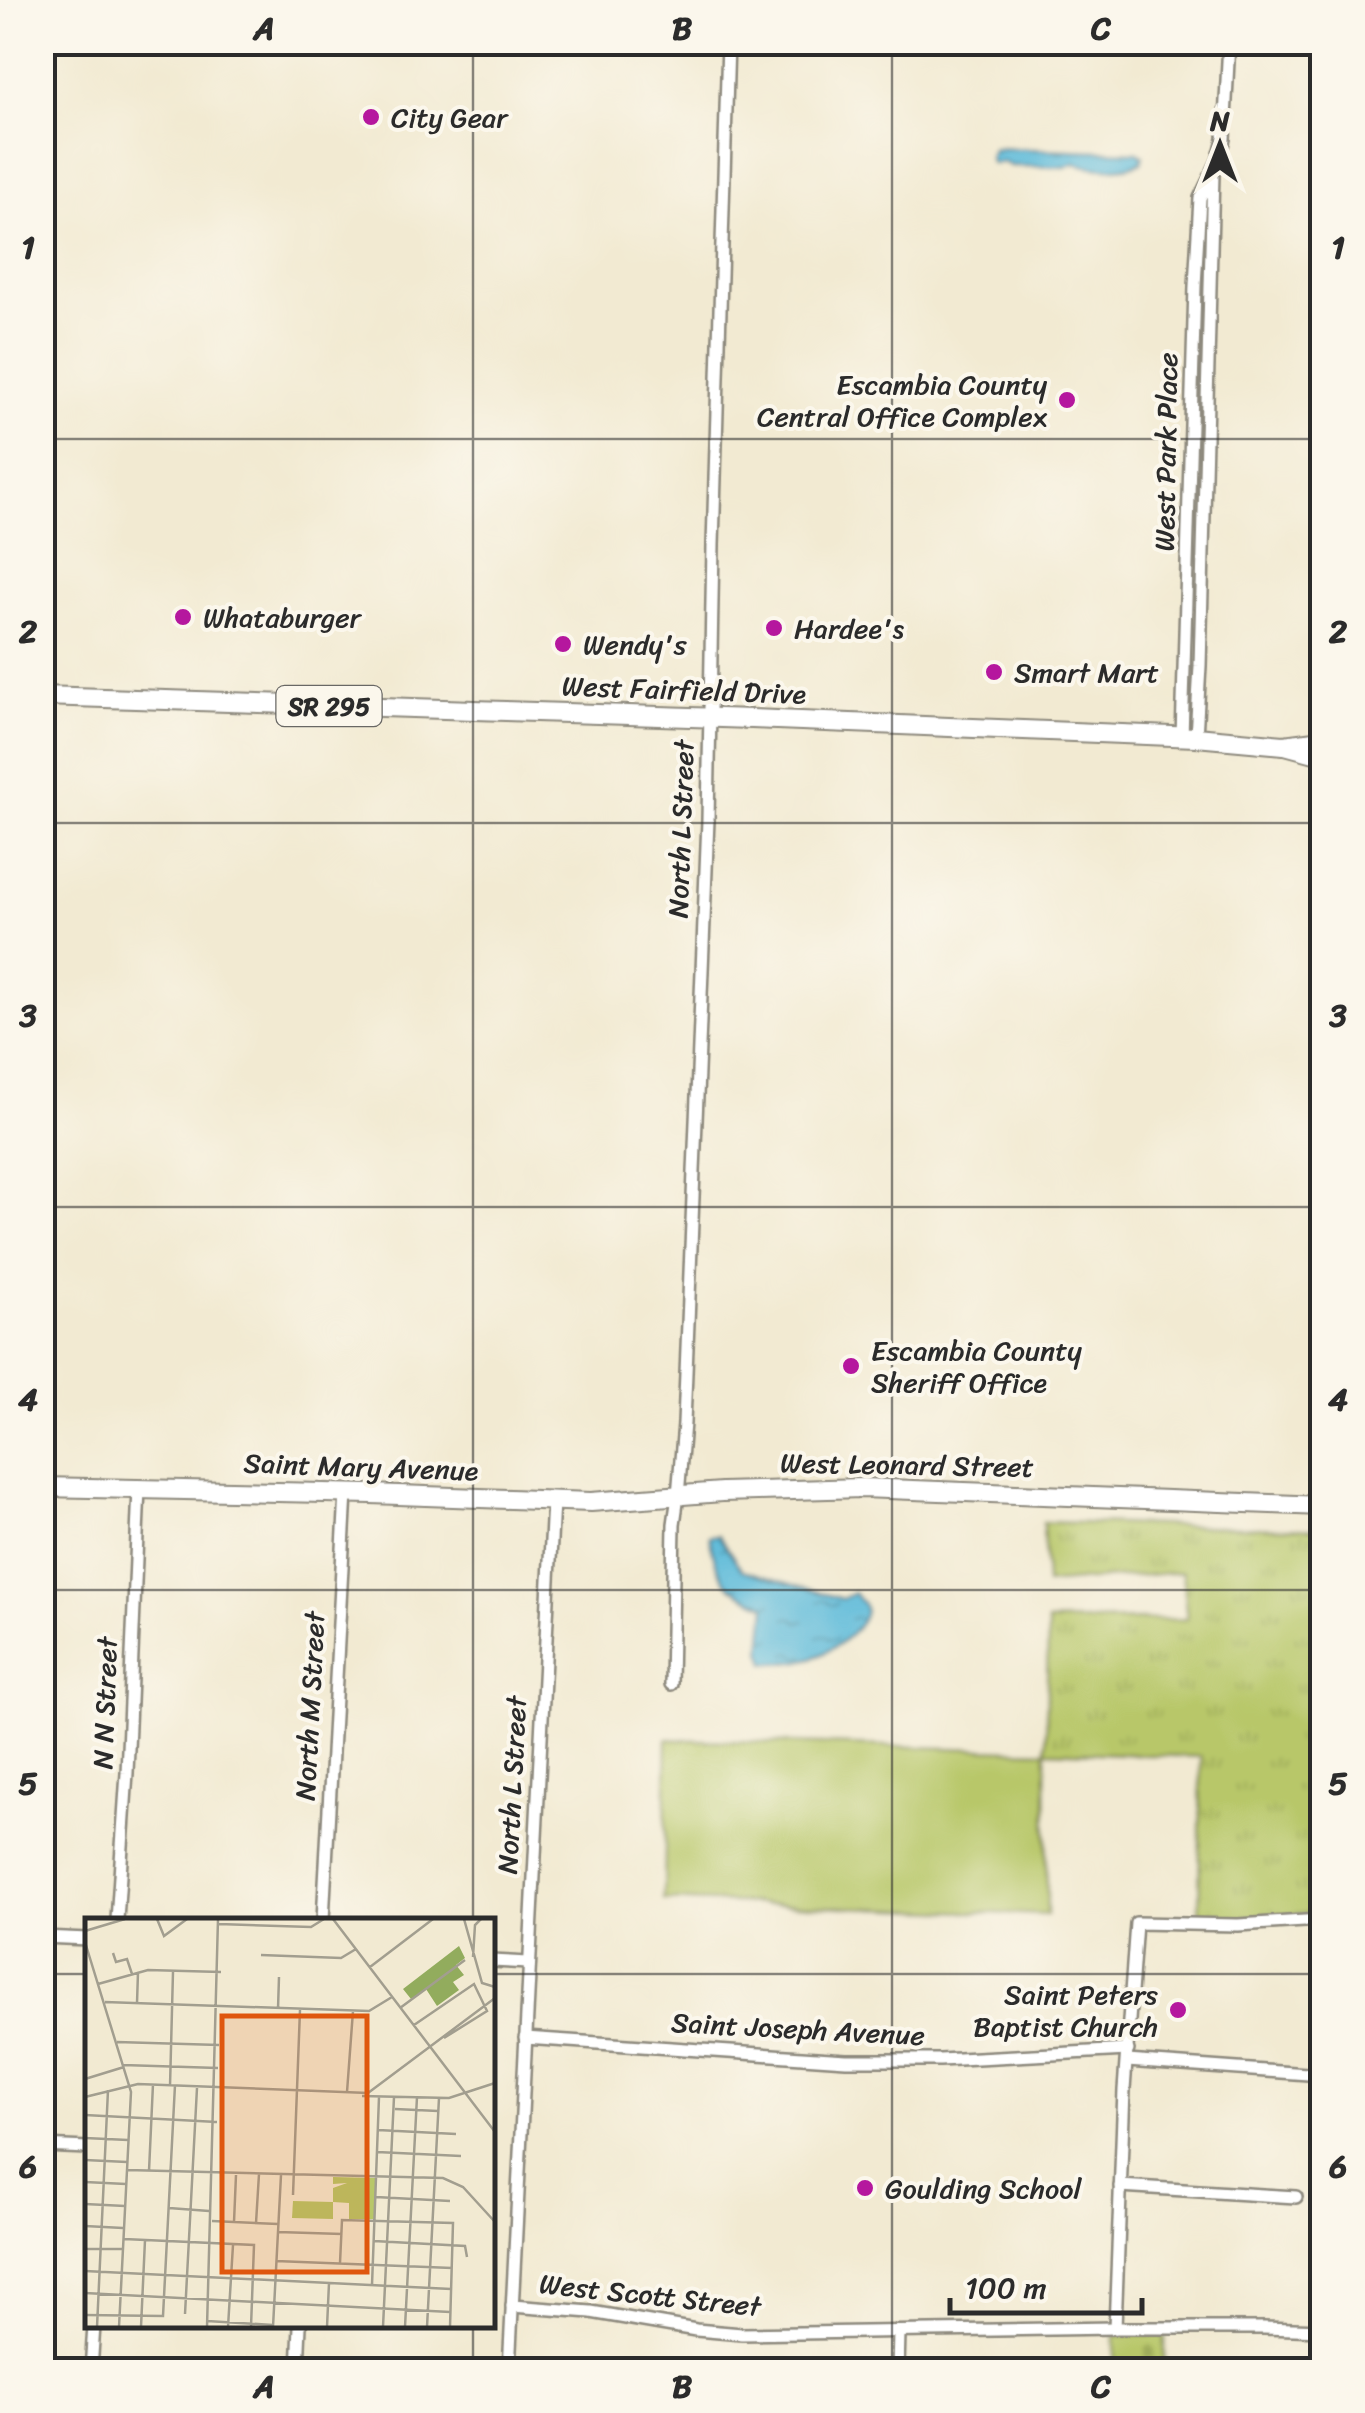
<svg xmlns="http://www.w3.org/2000/svg" width="1365" height="2413" font-family="Sriracha,sans-serif">
	<defs>
		<pattern id="cemetery-stones" width="16" height="16" patternUnits="userSpaceOnUse" patternTransform="scale(2.5)"><rect width="16" height="16" fill="#b8c769"/><path d="M2 7V4a2 2 0 0 1 4 0v3zM10 15v-3a2 2 0 0 1 4 0v3z" fill="#9eab5b"/></pattern>
		<pattern id="park-tufts" width="24" height="20" patternUnits="userSpaceOnUse" patternTransform="scale(2.5)"><rect width="24" height="20" fill="#b8c769"/><path d="M3 7l-1-3M5 7V3M7 7l1-3M15 17l-1-3M17 17v-4M19 17l1-3" fill="none" stroke="#9eab5b"/></pattern>
		<pattern id="water-ripples" width="26" height="14" patternUnits="userSpaceOnUse" patternTransform="scale(2.5)"><rect width="26" height="14" fill="#5bbad9"/><path d="M2 4q2-2 4 0t4 0M15 11q2-2 4 0t4 0" fill="none" stroke="#4b97b0"/></pattern>
	</defs>
	<rect width="100%" height="100%" fill="#fbf7ec"/>
	<filter id="ink" filterUnits="userSpaceOnUse"><feTurbulence type="fractalNoise" baseFrequency=".01" numOctaves="2"/><feDisplacementMap in="SourceGraphic" scale="20" xChannelSelector="R" yChannelSelector="G"/><feConvolveMatrix kernelMatrix="1 2 1 2 8 2 1 2 1" color-interpolation-filters="sRGB"/></filter>
	<filter id="wash" filterUnits="userSpaceOnUse"><feTurbulence type="fractalNoise" baseFrequency=".0048" numOctaves="4" result="noise"/><feDisplacementMap in="SourceGraphic" scale="40" xChannelSelector="R" yChannelSelector="G"/><feGaussianBlur stdDeviation="2.25" result="paint"/><feColorMatrix in="noise" values="0 0 0 0 0 0 0 0 0 0 0 0 0 0 0 0 0 1.4 0 .05"/><feComposite in="paint" operator="in"/></filter>
	<g filter="url(#wash)">
		<rect width="100%" height="100%" fill="#f2ead2"/>
		<path fill="#b8c769" stroke="#72794a" stroke-width="2.5" d="M667 1739 1046 1751 1047 1915 664 1900Z"/>
		<rect fill="url(#cemetery-stones)" stroke="#72794a" stroke-width="2.5" x="1115" y="2335" width="50" height="35"/>
		<path fill="url(#park-tufts)" stroke="#72794a" stroke-width="2.5" d="M1043 1522 1322 1529V1912L1238 1918 1199 1917 1201 1757 1046 1751 1048 1622 1187 1619 1182 1572 1046 1584Z"/>
		<g fill="url(#water-ripples)" stroke="#437282" stroke-width="2.5">
			<path d="M994 148 1138 152 1143 156 1141 162C1122 171 1094 169 1074 163L1066 167 1010 166 1003 162 992 164 989 157Z"/>
			<path d="M718 1535 742 1570 842 1599 854 1593C855 1595 863 1604 864 1606 870 1625 830 1652 815 1657 799 1663 783 1663 766 1663L762 1650 766 1605C724 1587 719 1582 709 1536Z"/>
		</g>
	</g>
	<g filter="url(#ink)">
		<g fill="none" stroke-linecap="round" stroke-linejoin="round">
			<g stroke="#8e8a7e" stroke-width="16">
				<g id="street">
					<path d="M1196 737 1200 666 1213 174"/>
					<path d="M1182 738 1195 286 1200 198 1218 161 1224 139 1229 42"/>
					<path d="M671 1684 674 1524 678 1496 684 1423 708 820 713 545 728 42"/>
					<path d="M117 1920 127 1773 139 1488"/>
					<path d="M323 1920 346 1493"/>
					<path d="M42 1937 88 1939"/>
					<path d="M492 1961 528 1963"/>
					<path d="M525 2038 846 2060H940L1128 2050"/>
					<path d="M1127 2061 1322 2075"/>
					<path d="M42 2146 88 2148"/>
					<path d="M1120 2186 1296 2197"/>
					<path d="M512 2306 591 2312 696 2330 742 2334 1115 2328H1264L1322 2330"/>
					<path d="M1115 2328 1124 2090 1136 1923 1238 1925 1322 1920"/>
					<path d="M91 2370 94 2326"/>
					<path d="M298 2370 300 2326"/>
					<path d="M509 2370 553 1501"/>
					<path d="M898 2370 899 2333"/>
				</g>
			</g>
			<g stroke="#8e8a7e" stroke-width="22">
				<g id="secondary">
					<path d="M1285 745 1322 755"/>
					<path d="M42 1487 371 1494 591 1502 722 1492 862 1488 1322 1506"/>
				</g>
			</g>
			<g stroke="#8e8a7e" stroke-width="22">
				<path id="primary" d="M42 696 752 719 1196 737 1284 745 1322 740"/>
			</g>
			<use href="#street" stroke="#fff" stroke-width="11"/>
			<use href="#secondary" stroke="#fff" stroke-width="18"/>
			<use href="#primary" stroke="#fff" stroke-width="18"/>
		</g>
	</g>
	<path fill="none" stroke="#2b2b2b" stroke-width="2.5" stroke-opacity="0.55" d="M473 42V1920M892 42V2370M42 439H1322M42 823H1322M42 1207H1322M42 1590H1322M42 1974H88M492 1974H1322M473 2326V2370"/>
	<g fill="#b5179e" stroke="#fbf7ec" stroke-width="4">
		<circle cx="371" cy="117" r="10"/>
		<circle cx="1067" cy="400" r="10"/>
		<circle cx="183" cy="617" r="10"/>
		<circle cx="774" cy="628" r="10"/>
		<circle cx="563" cy="644" r="10"/>
		<circle cx="994" cy="672" r="10"/>
		<circle cx="851" cy="1366" r="10"/>
		<circle cx="1178" cy="2010" r="10"/>
		<circle cx="865" cy="2188" r="10"/>
	</g>
	<g text-anchor="middle" dominant-baseline="central" stroke-width="8" stroke-linejoin="round" paint-order="stroke">
		<rect fill="#fbf7ec" stroke="#696865" stroke-width="2.5" x="276.5" y="686" width="105" height="40" rx="8"/>
		<g font-size="25" font-weight="bold" fill="#2b2b2b">
			<text x="329" y="706">SR 295</text>
		</g>
		<g font-size="28" fill="#2b2b2b" stroke="#fbf7ec" text-anchor="start">
			<text x="391" y="117">City Gear</text>
			<text x="1047" y="384" text-anchor="end">Escambia County<tspan x="1047" dy="32">Central Office Complex</tspan></text>
			<text x="203" y="617">Whataburger</text>
			<text x="794" y="628">Hardee's</text>
			<text x="583" y="644">Wendy's</text>
			<text x="1014" y="672">Smart Mart</text>
			<text x="871" y="1350">Escambia County<tspan x="871" dy="32">Sheriff Office</tspan></text>
			<text x="1158" y="1994" text-anchor="end">Saint Peters<tspan x="1158" dy="32">Baptist Church</tspan></text>
			<text x="885" y="2188">Goulding School</text>
		</g>
		<g font-size="28" fill="#2b2b2b" stroke="#fbf7ec">
			<text transform="translate(1166 452) rotate(-89)">West Park Place</text>
			<text transform="translate(684 690) rotate(2)">West Fairfield Drive</text>
			<text transform="translate(681 829) rotate(-88)">North L Street</text>
			<text transform="translate(907 1465) rotate(1)">West Leonard Street</text>
			<text transform="translate(361 1467) rotate(2)">Saint Mary Avenue</text>
			<text transform="translate(105 1703) rotate(-88)">N N Street</text>
			<text transform="translate(310 1706) rotate(-87)">North M Street</text>
			<text transform="translate(512 1785) rotate(-87)">North L Street</text>
			<text transform="translate(798 2029) rotate(3)">Saint Joseph Avenue</text>
			<text transform="translate(650 2295) rotate(6)">West Scott Street</text>
		</g>
	</g>
	<g transform="translate(85 1918)">
		<rect width="410" height="410" fill="#f2ead2"/>
		<path d="M208 283 248 284V301L207 300Z" fill="#b8c769"/>
		<path d="M374 28 380 40 371 47 379 57 368 64 374 72 352 88 341 71 326 81 318 71Z" fill="#92ac5d"/>
		<path d="M248 259 291 260 289 301H264V285L248 284V270L262 265 248 266Z" fill="#b8c769"/>
		<path fill="none" stroke="#a29e8f" stroke-width="2.5" d="M72 1 79 18 102 1M248 1 410 214M379 1 397 65 410 69M134 6 226 9 239 1M0 13 40 1M0 24 46 174 34 409M28 35 31 44 42 41 47 56M176 37 256 40 271 31M388 39 390 7 396 1M285 49 348 1M13 66 63 52 136 54M20 84 284 93 307 79M52 85 53 54M315 90 380 42M193 91 194 59M329 107 389 66 402 93 359 120M32 124 134 127M38 147 133 150M0 161 39 149M85 168 88 54M262 174 268 93M277 178 364 180 410 165M0 179 53 166 283 175 410 80M310 191 353 193M0 197 132 204M293 212 371 216M0 220 43 222M292 234 376 238M0 242 42 244M42 252 358 260 378 269 410 304M64 253 68 166M0 264 41 266M208 277 215 92M291 279 365 283M0 286 40 288M84 290 124 293M127 303 193 306M149 304 151 257M171 305 174 256M0 308 38 310M193 314 257 316M39 321 169 327 166 409M289 323 380 328 382 339M0 331H37M191 343 367 350M255 345 257 302 368 305 365 409M0 353 366 371M287 367 294 179M0 375 365 394M100 396 112 170M0 397 78 398 90 167M122 403 188 407M12 409 23 172M56 409 60 322M122 409 133 1M143 409 148 327M188 409 196 257M242 409 244 365M298 409 309 179M320 409 332 179M342 409 354 180"/>
		<path fill="#df570e" fill-opacity="0.15" stroke="#df570e" stroke-width="5" d="M137 98H282V354H137Z"/>
		<rect width="410" height="410" fill="none" stroke="#2b2b2b" stroke-width="5"/>
	</g>
	<rect width="1365" height="2413" fill="none" stroke="#fbf7ec" stroke-width="110"/>
	<g transform="translate(1220 145)" stroke="#fbf7ec" stroke-width="8" paint-order="stroke">
	<path d="M0-8L18 38L0 25L-18 38Z" fill="#2b2b2b"/>
	<text y="-15" font-size="28" font-weight="bold" text-anchor="middle" fill="#2b2b2b">N</text>
	</g>
	<path d="M950 2298v15h192v-15" fill="none" stroke="#2b2b2b" stroke-width="5"/>
	<text x="965" y="2298" font-size="30" fill="#2b2b2b" stroke="#fbf7ec" stroke-width="8" paint-order="stroke">100 m</text>
	<rect x="55" y="55" width="1255" height="2303" fill="none" stroke="#2b2b2b" stroke-width="4"/>
	<g font-size="32" text-anchor="middle" font-weight="bold" fill="#2b2b2b">
		<text x="264" y="39">A</text>
		<text x="682" y="39">B</text>
		<text x="1101" y="39">C</text>
		<text x="28" y="258">1</text>
		<text x="1338" y="258">1</text>
		<text x="28" y="642">2</text>
		<text x="1338" y="642">2</text>
		<text x="28" y="1026">3</text>
		<text x="1338" y="1026">3</text>
		<text x="28" y="1410">4</text>
		<text x="1338" y="1410">4</text>
		<text x="28" y="1794">5</text>
		<text x="1338" y="1794">5</text>
		<text x="28" y="2177">6</text>
		<text x="1338" y="2177">6</text>
		<text x="264" y="2397">A</text>
		<text x="682" y="2397">B</text>
		<text x="1101" y="2397">C</text>
	</g>
</svg>
